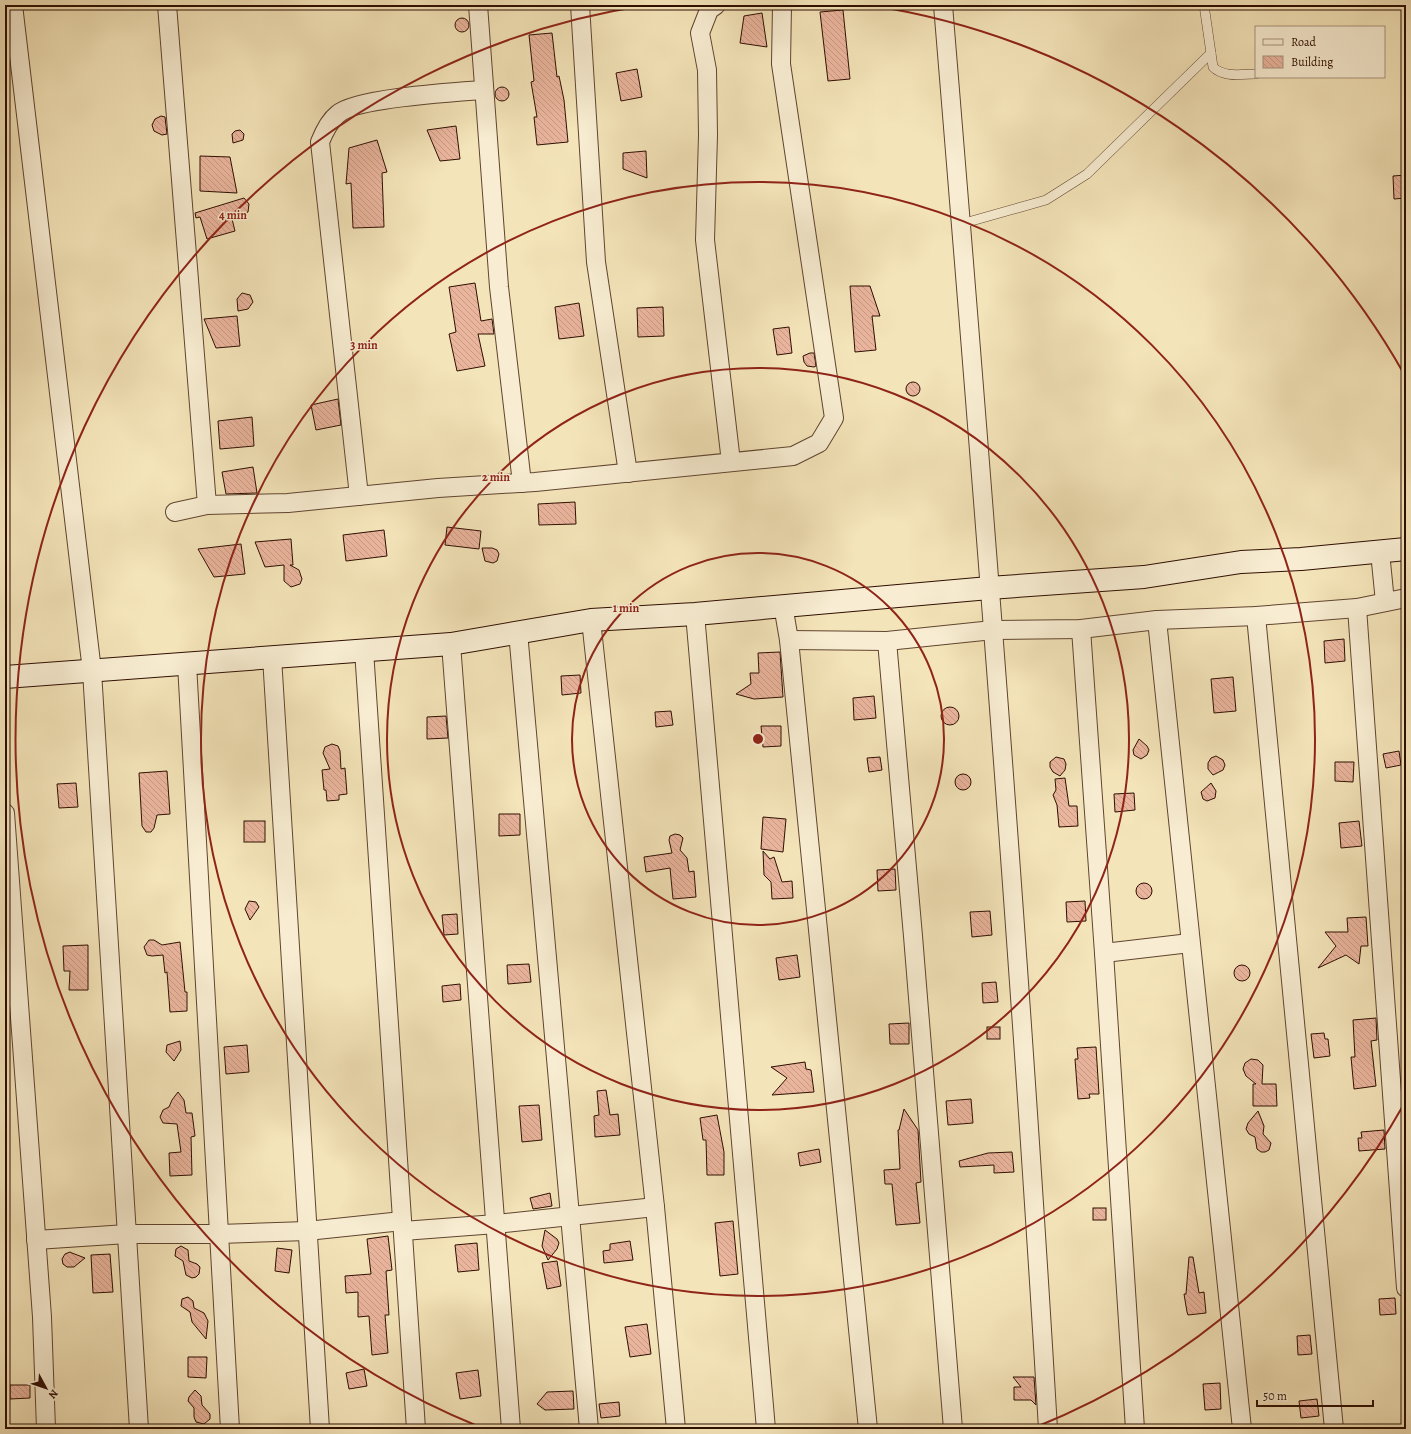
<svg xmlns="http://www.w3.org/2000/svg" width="1411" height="1434" font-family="Alegreya,serif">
	<defs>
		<pattern id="building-back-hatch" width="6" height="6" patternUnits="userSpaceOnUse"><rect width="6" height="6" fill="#eab59d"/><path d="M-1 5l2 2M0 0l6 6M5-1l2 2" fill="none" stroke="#c99a85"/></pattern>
	</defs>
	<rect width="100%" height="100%" fill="#f4e4b9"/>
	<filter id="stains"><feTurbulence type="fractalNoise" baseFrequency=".005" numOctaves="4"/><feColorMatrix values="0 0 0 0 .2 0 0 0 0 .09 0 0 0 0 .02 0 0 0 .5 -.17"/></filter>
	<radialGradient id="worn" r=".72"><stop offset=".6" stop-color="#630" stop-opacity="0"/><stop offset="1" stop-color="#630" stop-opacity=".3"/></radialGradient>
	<g fill="url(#building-back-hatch)" stroke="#2e0e01">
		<path d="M843 10 850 79 828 81 820 12Z"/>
		<path d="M762 13 767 47 740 43 744 16Z"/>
		<circle cx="462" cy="25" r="7"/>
		<path d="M552 33 557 77 559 76 564 100 568 142 537 145 534 117H537L531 82 534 81 529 35Z"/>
		<path d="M637 69 642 97 621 101 616 73Z"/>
		<circle cx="502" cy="94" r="7"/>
		<path d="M161 116 165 117 167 134 162 135 154 131 152 125 155 119Z"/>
		<path d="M456 126 460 159 440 161 427 130Z"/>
		<path d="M240 130 244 134 243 140 233 143 232 134 235 131Z"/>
		<path d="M377 140 387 172 382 173 384 227 353 228 351 183 346 184 349 148Z"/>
		<path d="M646 151 647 178 623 169V153Z"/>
		<path d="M200 156 230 157 237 193 200 191Z"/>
		<path d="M1406 175V198L1394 199 1393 176Z"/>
		<path d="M244 198 249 204 248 212 243 215H231L235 231 207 239 200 217 196 218 195 213Z"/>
		<path d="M475 283 481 321 492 319 494 334H478L485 366 457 371 449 334 456 332 449 287Z"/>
		<path d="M850 286H870L880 316H872L876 350 855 352Z"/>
		<path d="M242 293 250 295 253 302 248 309 238 311 237 299Z"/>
		<path d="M579 303 584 336 559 339 555 307Z"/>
		<path d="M663 307 664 336 638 337 637 308Z"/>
		<path d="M237 316 240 346 216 348 204 319Z"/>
		<path d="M789 327 792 353 777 355 773 329Z"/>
		<path d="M810 353H814L816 366 814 367 807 366 804 362 803 356Z"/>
		<circle cx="913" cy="389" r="7"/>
		<path d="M338 399 341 425 316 430 311 405Z"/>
		<path d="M252 417 254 446 220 449 218 421Z"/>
		<path d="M253 467 257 493 226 494 222 472Z"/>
		<path d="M575 502 576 524 539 525 538 504Z"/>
		<path d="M447 527 481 531 479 549 445 545Z"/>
		<path d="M384 530 387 556 346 561 343 535Z"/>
		<path d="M291 539 293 565H290L299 570 302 579 300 584 291 587 284 581V565L265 567 255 542Z"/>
		<path d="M241 544 245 574 214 577 198 549Z"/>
		<path d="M482 548H492L497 550 499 554 497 561 493 563 485 561Z"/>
		<path d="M1344 639 1345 661 1325 663 1324 641Z"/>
		<path d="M780 652 783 697 754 699 736 694 751 684 750 673H759L758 653Z"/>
		<path d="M580 675 581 693 562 695 561 676Z"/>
		<path d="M1233 677 1236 711 1214 713 1211 679Z"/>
		<path d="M874 696 876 718 854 720 853 698Z"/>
		<circle cx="950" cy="716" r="9"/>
		<path d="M671 711 673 725 656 727 655 712Z"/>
		<path d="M446 716 448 738 427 739V717Z"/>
		<path d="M761 726H781V746L763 747Z"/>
		<path d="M1139 739 1147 746 1149 750 1147 755 1141 759 1134 755 1133 750Z"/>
		<path d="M332 744 338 746 340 751 341 769 345 768 347 794 339 795V800L327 801 326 790H324L322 770 330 769 323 753 325 747Z"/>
		<path d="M1399 751 1401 765 1386 768 1383 754Z"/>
		<path d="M1216 756 1223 760 1225 765 1223 770 1213 775 1208 769V763L1211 758Z"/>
		<path d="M880 757 882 770 869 772 867 758Z"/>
		<path d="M1056 757 1064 759 1066 764 1065 770 1060 776 1053 772 1050 767V762Z"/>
		<path d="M1335 762H1354L1353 782 1335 781Z"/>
		<path d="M167 771 170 814 157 815 154 828 151 832H146L142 826 139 773Z"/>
		<circle cx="963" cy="782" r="8"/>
		<path d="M1065 778 1069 806H1077L1078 826 1059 827 1057 805 1053 795 1056 790 1055 779Z"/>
		<path d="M76 783 78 807 59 808 57 784Z"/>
		<path d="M1211 783 1216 791 1215 798 1207 801 1203 799 1201 792Z"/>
		<path d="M1134 793 1135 810 1115 812 1114 794Z"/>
		<path d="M499 814H520V835L499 836Z"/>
		<path d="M763 817 786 819 783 852 761 849Z"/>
		<rect x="244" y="821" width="21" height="21"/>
		<path d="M1359 821 1362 846 1341 848 1339 823Z"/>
		<path d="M675 834 680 835 683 838 680 850 687 858 689 872 694 871 696 897 673 899 670 868 646 872 644 857 672 853 669 840 670 836Z"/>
		<path d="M763 851 770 859 774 857 782 882 792 881 793 898 772 899 771 882 764 875Z"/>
		<path d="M895 869 896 890 878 891 877 870Z"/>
		<circle cx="1144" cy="891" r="8"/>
		<path d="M249 901 256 902 259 907 250 920 245 909Z"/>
		<path d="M1085 901 1086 921 1067 922 1066 902Z"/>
		<path d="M990 911 992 935 972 937 970 912Z"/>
		<path d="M457 914 458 934 444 935 442 915Z"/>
		<path d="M1366 917 1368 946H1361L1359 964 1346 955 1318 968 1336 946 1325 932H1348L1347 918Z"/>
		<path d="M149 940H154L162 945 180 942 185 992H187V1011L170 1012 167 972 165 973 163 955 152 956 147 955 144 947Z"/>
		<path d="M88 945V990H69L70 971H64L63 946Z"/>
		<path d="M797 955 800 977 779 980 776 958Z"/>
		<path d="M529 964 531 982 508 984 507 965Z"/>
		<circle cx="1242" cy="973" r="8"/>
		<path d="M996 982 998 1002 983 1003 982 983Z"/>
		<path d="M460 984 461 1000 443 1002 442 986Z"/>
		<path d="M1376 1018 1377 1040 1371 1041 1376 1086 1354 1089 1351 1057H1355L1353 1020Z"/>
		<path d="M909 1023V1044H890L889 1024Z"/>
		<rect x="987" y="1027" width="13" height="12"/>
		<path d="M1324 1033 1325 1039H1328L1330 1056 1314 1058 1311 1034Z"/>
		<path d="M180 1041 181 1050 174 1061 166 1052 167 1045Z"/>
		<path d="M247 1045 249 1072 226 1074 224 1047Z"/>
		<path d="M1096 1047 1099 1094H1089L1090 1098 1078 1099 1075 1059H1078L1077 1048Z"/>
		<path d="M1251 1059 1258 1060 1263 1065 1262 1084H1276L1277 1106H1253V1084H1256L1246 1076 1243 1069 1245 1063Z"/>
		<path d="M805 1062 806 1069 811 1070 814 1092 772 1095 787 1078 771 1067Z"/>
		<path d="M606 1090 610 1115 618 1114 620 1135 595 1137 594 1116 599 1115 597 1091Z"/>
		<path d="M178 1092 184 1100 186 1113H192L195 1136 191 1137 192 1175 170 1176 169 1153 181 1152 177 1124 163 1123 160 1117 163 1110 169 1107 172 1100Z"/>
		<path d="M971 1099 973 1123 948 1125 946 1101Z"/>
		<path d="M539 1105 542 1140 522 1142 519 1106Z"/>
		<path d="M904 1109 918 1130 921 1182 916 1183 920 1223 896 1225 892 1184H885L884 1170 900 1169 898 1130H899Z"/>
		<path d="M1258 1111 1264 1126 1263 1134 1271 1143 1269 1150 1265 1152H1261L1257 1149 1255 1137 1249 1134 1246 1129 1248 1123Z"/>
		<path d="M717 1115 724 1152V1175H707L706 1140H703L700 1118Z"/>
		<path d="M1384 1130 1385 1149 1359 1151 1358 1138H1362L1361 1132Z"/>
		<path d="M819 1149 821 1162 800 1166 798 1153Z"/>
		<path d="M1012 1152 1014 1172 994 1173V1165L960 1167 959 1161 988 1153Z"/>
		<path d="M550 1193 552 1206 533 1209 530 1198Z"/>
		<rect x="1093" y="1208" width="13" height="12"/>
		<path d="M733 1221 738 1274 720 1276 715 1223Z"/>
		<path d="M545 1230 557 1239 559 1243 557 1249 548 1260 542 1246Z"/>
		<path d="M388 1236 392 1270 386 1271 389 1315H385L388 1353 372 1355 369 1316 358 1317V1292L346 1293 345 1276 371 1274 367 1239Z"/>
		<path d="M630 1241 633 1260 604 1263 603 1251 610 1250V1244Z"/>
		<path d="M477 1243 479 1270 458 1272 455 1245Z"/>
		<path d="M181 1246 188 1250 189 1261 197 1264 200 1267 199 1274 196 1277 192 1278 186 1275 183 1261 175 1256 176 1249Z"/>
		<path d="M277 1248 292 1250 289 1273 275 1271Z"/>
		<path d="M70 1252 72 1253 85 1258 74 1267H67L63 1264 62 1259 65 1254Z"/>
		<path d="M110 1254 113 1292 93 1293 91 1255Z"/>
		<path d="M1189 1257H1193L1199 1293 1204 1292 1206 1313 1188 1315 1187 1312 1184 1294H1186Z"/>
		<path d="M557 1261 561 1286 547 1289 542 1263Z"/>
		<path d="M188 1297 193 1301 194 1308 204 1313 208 1321 206 1339 192 1322 190 1312 181 1306 182 1299Z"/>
		<path d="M1395 1298 1396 1314 1380 1315 1379 1299Z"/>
		<path d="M647 1324 651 1354 630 1357 625 1327Z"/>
		<path d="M1310 1335 1312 1354 1298 1355 1297 1336Z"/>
		<path d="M188 1357H207L206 1378 188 1377Z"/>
		<path d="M364 1369 367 1386 349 1389 346 1373Z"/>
		<path d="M478 1370 481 1396 460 1399 456 1373Z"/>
		<path d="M1013 1377H1034L1036 1405 1031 1400H1014V1387H1021Z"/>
		<path d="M1220 1383 1221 1409 1205 1410 1203 1384Z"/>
		<path d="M10 1385H30V1398L10 1399Z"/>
		<path d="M195 1390 201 1396 202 1405 210 1414V1419L204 1424 196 1422 194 1417V1408L188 1401 189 1397Z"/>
		<path d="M573 1391 574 1409 545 1410 537 1404 547 1392Z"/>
		<path d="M1317 1399 1319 1416 1301 1418 1299 1401Z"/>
		<path d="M619 1402 620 1416 601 1418 599 1404Z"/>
	</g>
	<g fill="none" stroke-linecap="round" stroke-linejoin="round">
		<g stroke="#60442f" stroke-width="10">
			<g id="lane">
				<path d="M1204 5 1213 67C1224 78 1242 74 1256 74"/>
				<path d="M961 224 1046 200 1087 174 1211 53"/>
			</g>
		</g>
		<g stroke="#60442f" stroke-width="20">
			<g id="street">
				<path d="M13 5 92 671 139 1429"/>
				<path d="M167 5 207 505"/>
				<path d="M478 5 499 287 522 483"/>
				<path d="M580 5 596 262 628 473"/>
				<path d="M716 5 709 10 700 33 707 70 708 135 705 240 731 462"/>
				<path d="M943 5C982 479 1020 954 1048 1429"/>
				<path d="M359 496 320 142C324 132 329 121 338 114 355 98 456 92 483 90"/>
				<path d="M175 512 207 505 288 503 438 488 535 482 793 456 819 443 834 418 781 64 782 5"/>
				<path d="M1380 552 1385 602"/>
				<path d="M783 605 789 640 868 1429"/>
				<path d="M1357 608 1406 1288"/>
				<path d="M695 614 766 1429"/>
				<path d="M1256 616 1334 1429"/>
				<path d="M591 620 655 1207 676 1429"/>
				<path d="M1157 620 1242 1429"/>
				<path d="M1081 629 1104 953 1135 1429"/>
				<path d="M518 632 589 1429"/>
				<path d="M789 640 887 641 993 630 1081 629 1157 620 1256 616 1357 608 1406 598"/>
				<path d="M887 641 913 936 953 1429"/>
				<path d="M451 644 511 1429"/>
				<path d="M364 650 416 1429"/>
				<path d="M272 657 320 1429"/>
				<path d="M187 664 230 1429"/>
				<path d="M5 813 42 1317 46 1429"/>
				<path d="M1104 953 1190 943"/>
				<path d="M403 1231 496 1224 655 1207"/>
				<path d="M36 1240 127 1234H219L307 1231 402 1221"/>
			</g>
		</g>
		<g stroke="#2e0e01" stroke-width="24">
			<path id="secondary" d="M5 677 451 644 591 620 695 614 989 588 1144 577 1241 562 1301 559 1406 549"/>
		</g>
		<use href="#lane" stroke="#f8edd2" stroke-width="9"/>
		<use href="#street" stroke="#f8edd2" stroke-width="18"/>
		<use href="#secondary" stroke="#f8edd2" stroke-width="22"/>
	</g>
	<g fill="none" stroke="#8f2418" stroke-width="2">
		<circle cx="758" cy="739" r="186"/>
		<circle cx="758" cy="739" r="371"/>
		<circle cx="758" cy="739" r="557"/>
		<path d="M1404 1104A742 742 0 0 1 1036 1427M480 1427A742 742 0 0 1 648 5M868 5A742 742 0 0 1 1404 374"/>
	</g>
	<circle cx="758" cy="739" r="6" fill="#8f2418" stroke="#f8edd2" stroke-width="2"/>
	<g font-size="12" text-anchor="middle" font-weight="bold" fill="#8f2418" stroke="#f8edd2" stroke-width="3" stroke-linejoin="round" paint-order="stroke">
		<text x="233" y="219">4 min</text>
		<text x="364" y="349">3 min</text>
		<text x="496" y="481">2 min</text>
		<text x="626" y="612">1 min</text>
	</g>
	<rect width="1411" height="1434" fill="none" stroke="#f4e4b9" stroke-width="20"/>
	<rect x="6" y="6" width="1399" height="1422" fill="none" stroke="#2e0e01" stroke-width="2"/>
	<rect x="10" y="10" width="1391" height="1414" fill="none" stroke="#2e0e01"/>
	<rect x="1255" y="26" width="130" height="52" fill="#f8edd2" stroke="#a7947e"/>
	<rect x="1263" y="39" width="20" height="6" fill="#f8edd2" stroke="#a7947e"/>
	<text x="1291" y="46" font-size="12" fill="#2e0e01">Road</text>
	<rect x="1263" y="56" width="20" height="12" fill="url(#building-back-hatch)" stroke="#a7947e"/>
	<text x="1291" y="66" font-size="12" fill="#2e0e01">Building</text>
	<g transform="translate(46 1388) rotate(130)" stroke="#f8edd2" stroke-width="3" paint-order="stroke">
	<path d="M0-3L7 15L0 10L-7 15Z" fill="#2e0e01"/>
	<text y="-6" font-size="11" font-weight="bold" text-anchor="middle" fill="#2e0e01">N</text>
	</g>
	<path d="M1257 1400v6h116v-6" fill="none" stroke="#2e0e01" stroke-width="2"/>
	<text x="1263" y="1400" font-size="12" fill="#2e0e01" stroke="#f8edd2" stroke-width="3" paint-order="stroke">50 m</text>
	<rect width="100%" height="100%" filter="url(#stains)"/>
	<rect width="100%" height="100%" fill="url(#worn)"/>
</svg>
